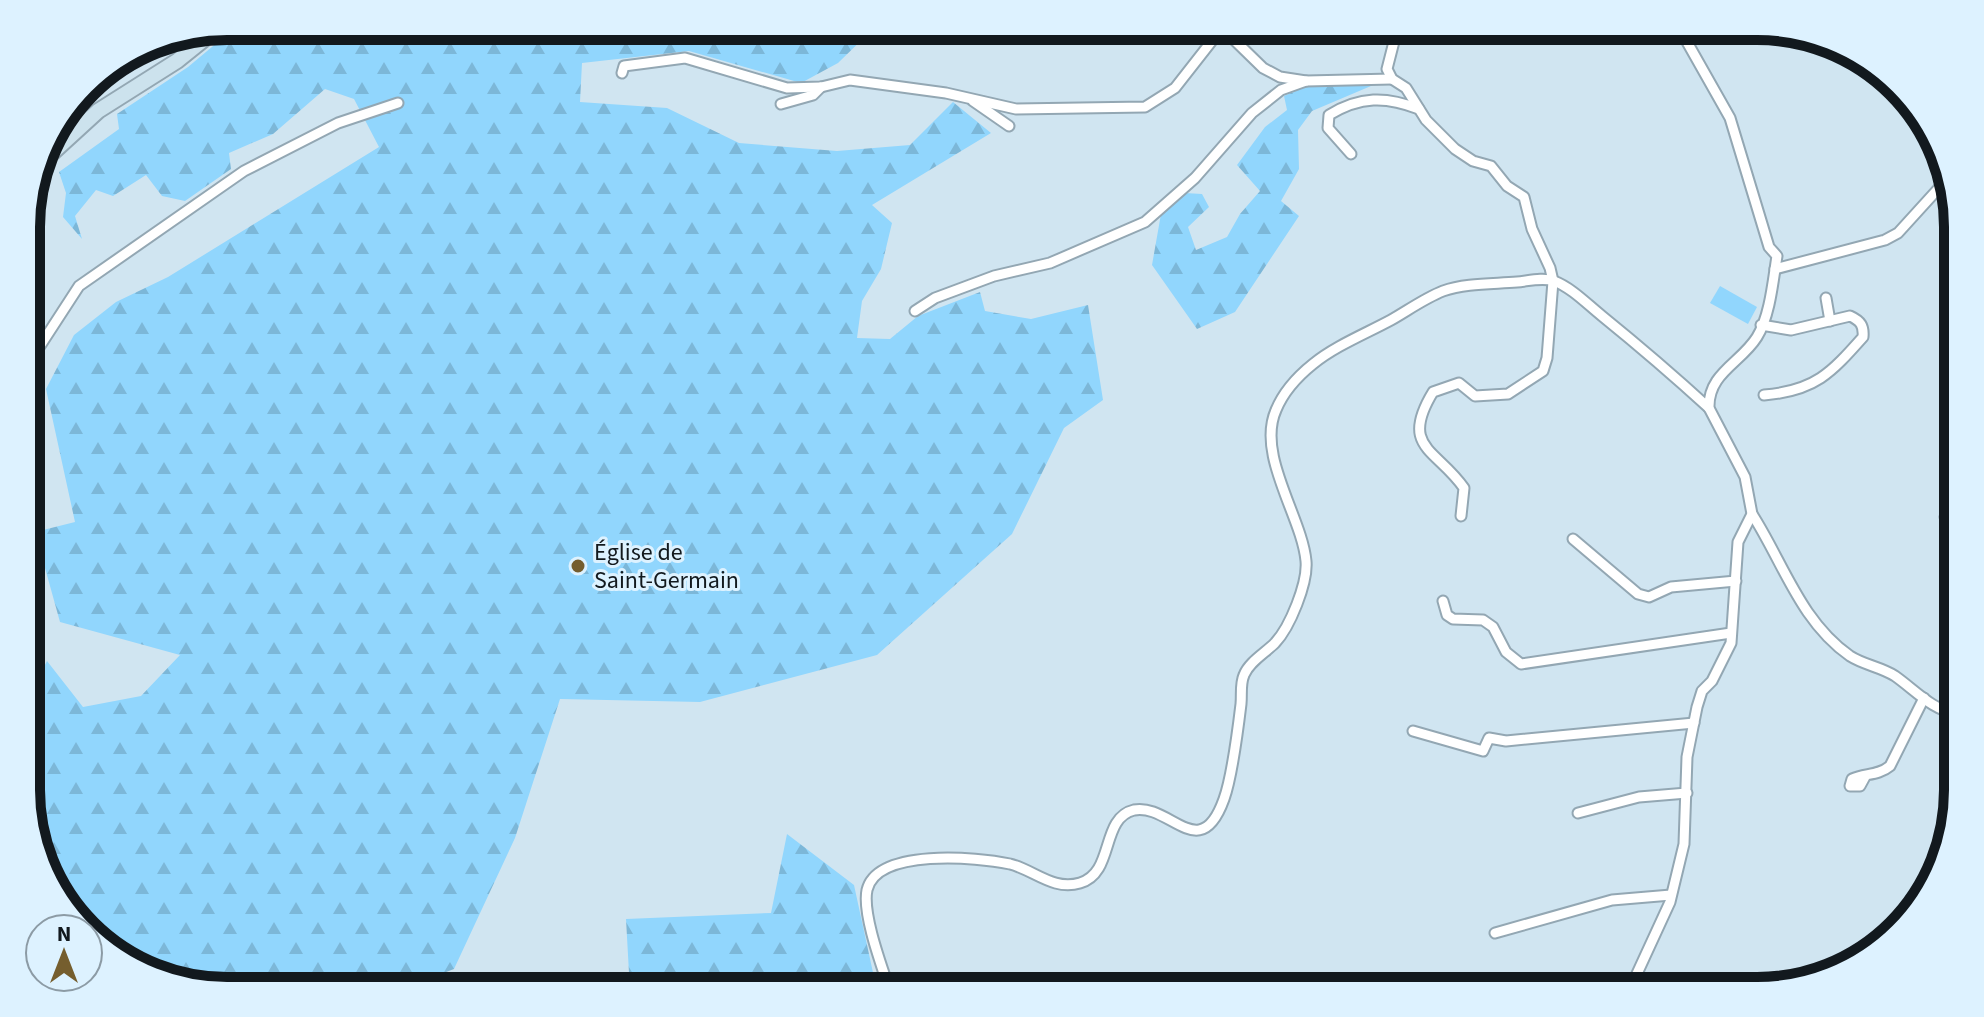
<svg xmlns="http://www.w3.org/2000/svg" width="1984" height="1017" font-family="'Source Sans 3',sans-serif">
	<defs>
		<pattern id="forest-firs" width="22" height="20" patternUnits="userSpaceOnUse" patternTransform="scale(2)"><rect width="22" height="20" fill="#91d6fd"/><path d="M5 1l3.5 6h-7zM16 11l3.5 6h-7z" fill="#7cb7d8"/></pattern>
	</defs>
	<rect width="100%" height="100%" fill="#d0e5f1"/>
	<g fill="url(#forest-firs)">
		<path d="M237 26H876L838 63 801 83 689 51 582 63 580 102 667 108 739 143 837 151 910 145 953 102 991 133 872 205 892 223 881 269 862 301 857 338 890 339 918 316 980 292 985 311 1031 319 1088 305 1103 400 1064 428 1012 534 877 655 700 702 560 699 515 838 454 969 397 991H227L138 970 60 902 28 816V800L35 782 28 771 27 665 37 680 47 661 83 707 141 696 180 655 60 622 35 532 75 522 46 389 74 335 116 302 168 277 379 147 354 99 325 89 273 134 229 153 231 169 185 201 162 196 146 175 113 196 96 190 75 216 82 239 63 217 66 193 59 172 119 129 117 114 188 67Z"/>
		<path d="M1309 85 1371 86 1312 111 1298 130 1299 169 1281 201 1299 216 1235 312 1197 329 1152 265 1161 214 1185 193 1202 194 1209 207 1188 227 1196 250 1227 237 1240 214 1260 191 1237 165 1265 127 1287 110 1284 96Z"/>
		<path d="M787 834 854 885 877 991H630L626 919 771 913Z"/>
	</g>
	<path fill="#91d6fd" d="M1720 286 1757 307 1748 324 1710 303Z"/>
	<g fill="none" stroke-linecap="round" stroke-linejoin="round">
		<g stroke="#93a7b3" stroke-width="13">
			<g id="minor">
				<path d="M1398 26 1387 69 1392 79 1406 88 1426 120 1455 149 1473 161 1491 166 1507 186 1524 197 1532 229 1550 268 1553 281 1547 358 1543 371 1508 394 1475 396 1459 383 1433 392C1399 448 1437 449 1464 488L1461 516"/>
				<path d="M622 73 624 66 685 58 787 88 821 87 850 80 946 93 1016 109 1145 107 1175 88 1222 28 1263 68 1280 77 1306 81"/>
				<path d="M973 101 1009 126"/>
				<path d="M781 104 813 95 821 87"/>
				<path d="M1351 154 1328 128 1329 115C1360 96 1386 96 1419 109"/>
				<path d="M1775 269 1885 240 1898 233 1948 178"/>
				<path d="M1826 298 1830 321"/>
				<path d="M915 311 935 298 994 276 1050 263 1145 222 1195 178 1252 113 1281 90 1306 81 1392 79"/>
				<path d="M1761 325 1791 330 1850 316C1861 321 1864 326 1863 337 1831 373 1815 391 1764 395"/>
				<path d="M27 366 79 286 244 171 338 123 398 103"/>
				<path d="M1752 514C1783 562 1800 621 1850 656 1864 665 1881 667 1895 676 1915 690 1933 711 1958 714"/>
				<path d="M1945 517 1957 531"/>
				<path d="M1573 539 1638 594 1649 597 1671 587 1736 581"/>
				<path d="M1443 601 1447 615 1453 619 1483 620 1493 627 1506 652 1521 664 1731 633"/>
				<path d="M1413 731 1483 751 1489 738 1506 741 1694 723"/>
				<path d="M1866 775 1860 786H1850L1852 779C1865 773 1878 776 1890 766L1924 698"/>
				<path d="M1578 813 1639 797 1687 793"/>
				<path d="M1495 933 1612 900 1671 895"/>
				<path d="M890 991C882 967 862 914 867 890 877 848 977 857 1010 864 1034 870 1053 891 1080 883 1115 873 1100 818 1134 810 1170 803 1200 866 1224 799 1232 777 1238 729 1241 704 1242 694 1240 684 1244 675 1249 662 1265 653 1275 643 1290 627 1308 583 1306 561 1302 517 1256 455 1276 410 1283 393 1298 376 1313 364 1335 346 1365 334 1391 320 1407 311 1425 298 1443 291 1465 283 1493 284 1517 282 1528 281 1543 277 1554 281 1572 288 1587 304 1602 316 1639 346 1674 376 1709 408"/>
				<path d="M1629 991 1670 902 1684 844 1687 757 1697 707 1702 691 1712 681 1731 643 1738 542 1752 514 1745 477 1709 408C1708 373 1741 363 1757 337 1770 316 1773 281 1777 256L1769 247 1730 118 1678 26"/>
			</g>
		</g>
		<g stroke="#93a7b3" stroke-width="18">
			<path id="secondary" d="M40 164 98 111 177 61 218 28"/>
		</g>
		<use href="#minor" stroke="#fff" stroke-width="9"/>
		<use href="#secondary" stroke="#cce2ed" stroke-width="14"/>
	</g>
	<circle fill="#755e2e" stroke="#ddf2ff" stroke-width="3" cx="578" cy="566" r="8"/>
	<g text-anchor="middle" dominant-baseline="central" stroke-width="6" stroke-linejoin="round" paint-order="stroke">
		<g font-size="24" fill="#12191e" stroke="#ddf2ff" text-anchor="start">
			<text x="594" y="552">Église de<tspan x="594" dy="28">Saint-Germain</tspan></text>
		</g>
	</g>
	<path d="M0 0H1984V1017H0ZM227 40H1757A187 187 0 0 1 1944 227V790A187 187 0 0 1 1757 977H227A187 187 0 0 1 40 790V227A187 187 0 0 1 227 40Z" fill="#ddf2ff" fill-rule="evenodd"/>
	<path fill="none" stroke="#12191e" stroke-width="10" d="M227 40H1757A187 187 0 0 1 1944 227V790A187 187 0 0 1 1757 977H227A187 187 0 0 1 40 790V227A187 187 0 0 1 227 40Z"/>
	<g transform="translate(64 953)"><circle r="38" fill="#ddf2ff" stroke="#8c9ba5" stroke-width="2"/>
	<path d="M0-6L14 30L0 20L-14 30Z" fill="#755e2e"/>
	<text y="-12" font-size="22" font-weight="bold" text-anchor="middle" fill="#12191e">N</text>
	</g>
</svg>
